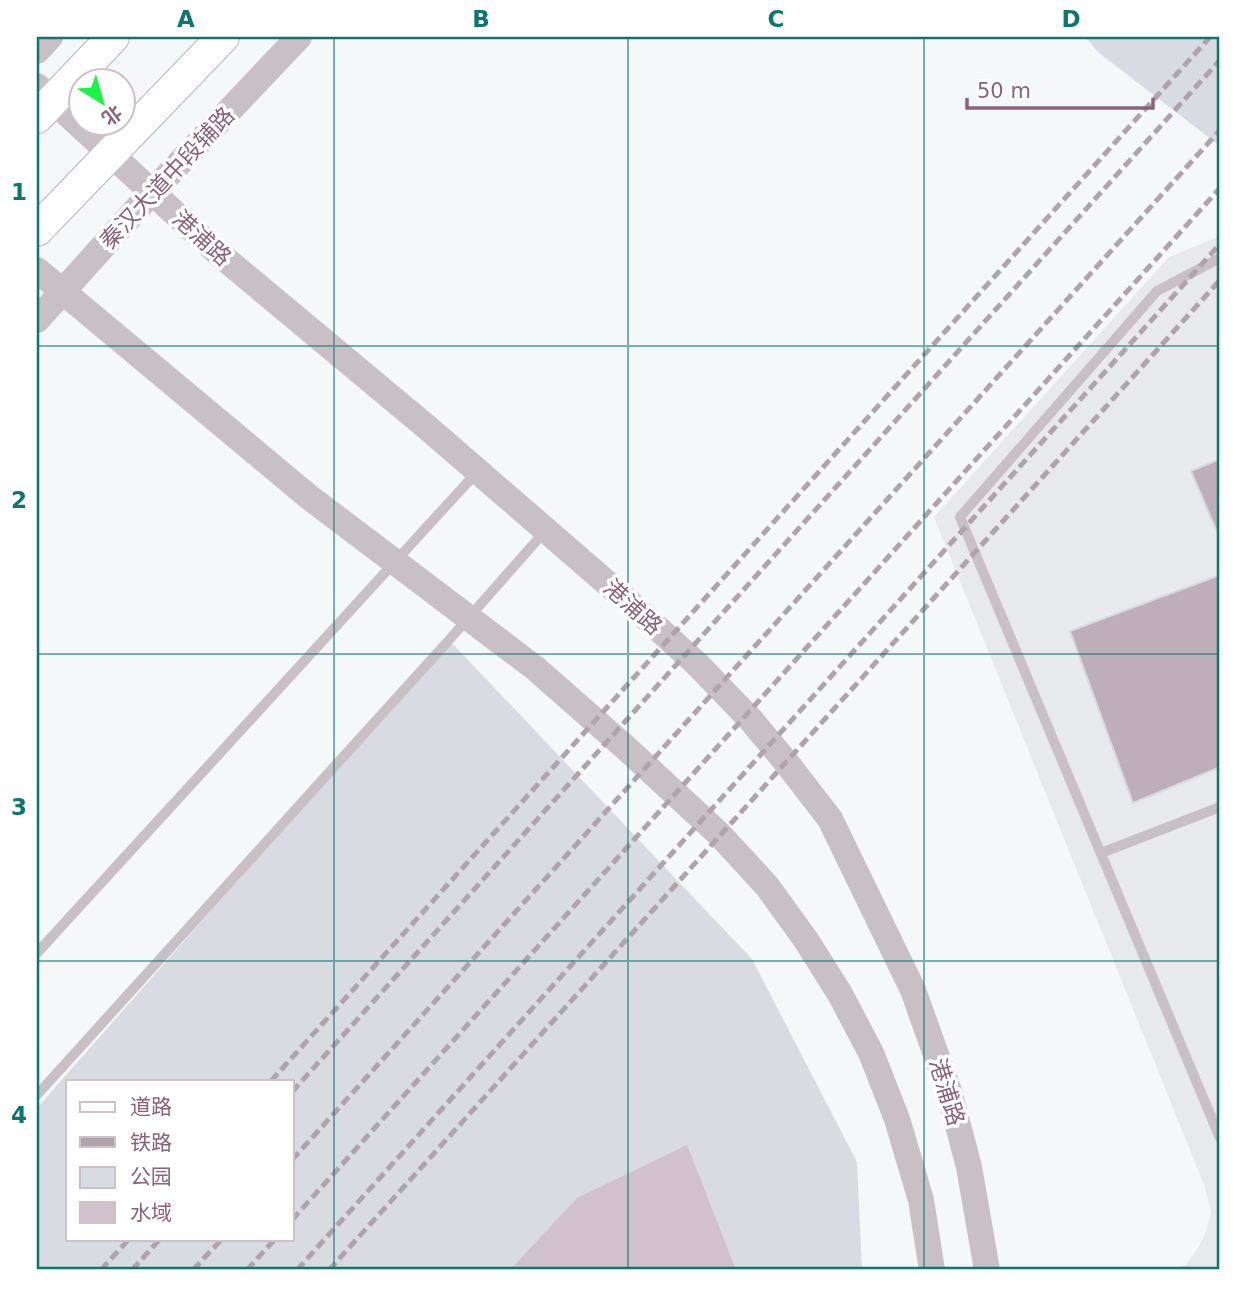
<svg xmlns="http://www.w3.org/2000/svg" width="1257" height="1307" font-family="'DejaVu Sans','Noto Sans SC',sans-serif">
	<rect width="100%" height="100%" fill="#f5f8f8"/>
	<path fill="#e8e9ea" d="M1220 236V1270H1176L1185 1265 1197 1250 1206 1232 1211 1212 1205 1187 934 517 1169 257Z"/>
	<g fill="#d8dce2" fill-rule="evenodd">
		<path d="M1085 37H1220V146L1099 53Z"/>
		<path d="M449 640 752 959 857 1162 862 1270H37V1108ZM68 1081H292V1239H68Z"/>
	</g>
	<path fill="#d1c1cd" d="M687 1145 736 1270H510L577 1198Z"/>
	<g fill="#bdaeb7" stroke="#d7dada" stroke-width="2">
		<path d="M1220 459V539L1191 471Z"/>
		<path d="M1220 575V767L1133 803 1070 631Z"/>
	</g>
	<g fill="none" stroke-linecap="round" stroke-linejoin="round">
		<g stroke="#beb3b9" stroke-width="34">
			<g id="primary">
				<path d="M37 117 113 37"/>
				<path d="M37 230 223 37"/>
			</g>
		</g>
		<g stroke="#c9c0c5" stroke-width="10">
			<path d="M1220 258 1157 291 960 517 1220 1138"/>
			<path d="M1101 853 1220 807"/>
			<path d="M37 953 478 471"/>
			<path d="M37 1095 449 640 546 530"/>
		</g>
		<g stroke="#c9c0c5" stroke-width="26">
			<path d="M37 51 50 37"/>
			<path d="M37 86 218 253 429 429 630 603 697 664 751 720 786 762 830 819 913 990 949 1091 969 1167 987 1270"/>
			<path d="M37 270 309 497 535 668 626 748 719 834 767 886 806 940 840 994 871 1053 897 1119 921 1200 932 1270"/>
			<path d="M37 320 152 192 299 37"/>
		</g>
		<use href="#primary" stroke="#fff" stroke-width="32"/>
		<g stroke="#b1a3ab" stroke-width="5" stroke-dasharray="10 5" stroke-linecap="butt">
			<path d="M271 1081 1210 37"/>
			<path d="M292 1092 1220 60"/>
			<path d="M292 1160 1220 130"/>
			<path d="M292 1220 1220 188"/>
			<path d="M101 1270 129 1239"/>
			<path d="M132 1270 160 1239"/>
			<path d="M193 1270 222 1239"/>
			<path d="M247 1270 275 1239"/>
			<path d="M297 1270 1220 244"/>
			<path d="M329 1270 1220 280"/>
		</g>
	</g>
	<path fill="none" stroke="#0f766e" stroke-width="2" stroke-opacity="0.55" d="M334 37V1270M628 37V1270M924 37V1270M37 346H1220M37 654H1220M37 961H1220"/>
	<g text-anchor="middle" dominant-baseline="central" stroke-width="7" stroke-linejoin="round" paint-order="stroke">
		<g font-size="23" fill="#896479" stroke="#fff">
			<text transform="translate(167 178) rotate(-47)">秦汉大道中段辅路</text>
			<text transform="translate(202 238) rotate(42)">港浦路</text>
			<text transform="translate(633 607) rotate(42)">港浦路</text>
			<text transform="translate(947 1092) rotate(73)">港浦路</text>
		</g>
	</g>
	<rect width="1257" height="1307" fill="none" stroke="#ffffff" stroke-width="77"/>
	<rect x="66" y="1080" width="228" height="161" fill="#ffffff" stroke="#d0c1c9" stroke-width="2"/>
	<rect x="80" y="1102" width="35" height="10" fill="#ffffff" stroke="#d0c1c9" stroke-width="2"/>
	<text x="130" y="1114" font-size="21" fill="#896479">道路</text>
	<rect x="80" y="1137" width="35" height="10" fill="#b1a3ab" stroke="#d0c1c9" stroke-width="2"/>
	<text x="130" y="1150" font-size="21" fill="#896479">铁路</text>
	<rect x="80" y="1167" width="35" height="21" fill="#d8dce2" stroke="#d0c1c9" stroke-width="2"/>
	<text x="130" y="1184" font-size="21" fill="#896479">公园</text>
	<rect x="80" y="1202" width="35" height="21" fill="#d1c1cd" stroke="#d0c1c9" stroke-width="2"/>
	<text x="130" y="1220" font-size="21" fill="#896479">水域</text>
	<g transform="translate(102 102) rotate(143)"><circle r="33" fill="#ffffff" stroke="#d0c1c9" stroke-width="2"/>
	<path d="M0-5L12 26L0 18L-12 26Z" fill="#1af348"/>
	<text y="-10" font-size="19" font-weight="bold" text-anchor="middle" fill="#896479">北</text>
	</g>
	<path d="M967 98v10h186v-10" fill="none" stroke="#896479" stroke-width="3.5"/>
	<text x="977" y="98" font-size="21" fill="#896479" stroke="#ffffff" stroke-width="5" paint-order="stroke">50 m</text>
	<rect x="38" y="38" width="1180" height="1230" fill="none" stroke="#0f766e" stroke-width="2.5"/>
	<g font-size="23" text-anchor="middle" font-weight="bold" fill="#0f766e">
		<text x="186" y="27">A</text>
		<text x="481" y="27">B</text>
		<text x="776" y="27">C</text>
		<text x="1071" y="27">D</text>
		<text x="19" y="200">1</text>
		<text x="19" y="508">2</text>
		<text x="19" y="815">3</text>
		<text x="19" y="1123">4</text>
	</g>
</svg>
